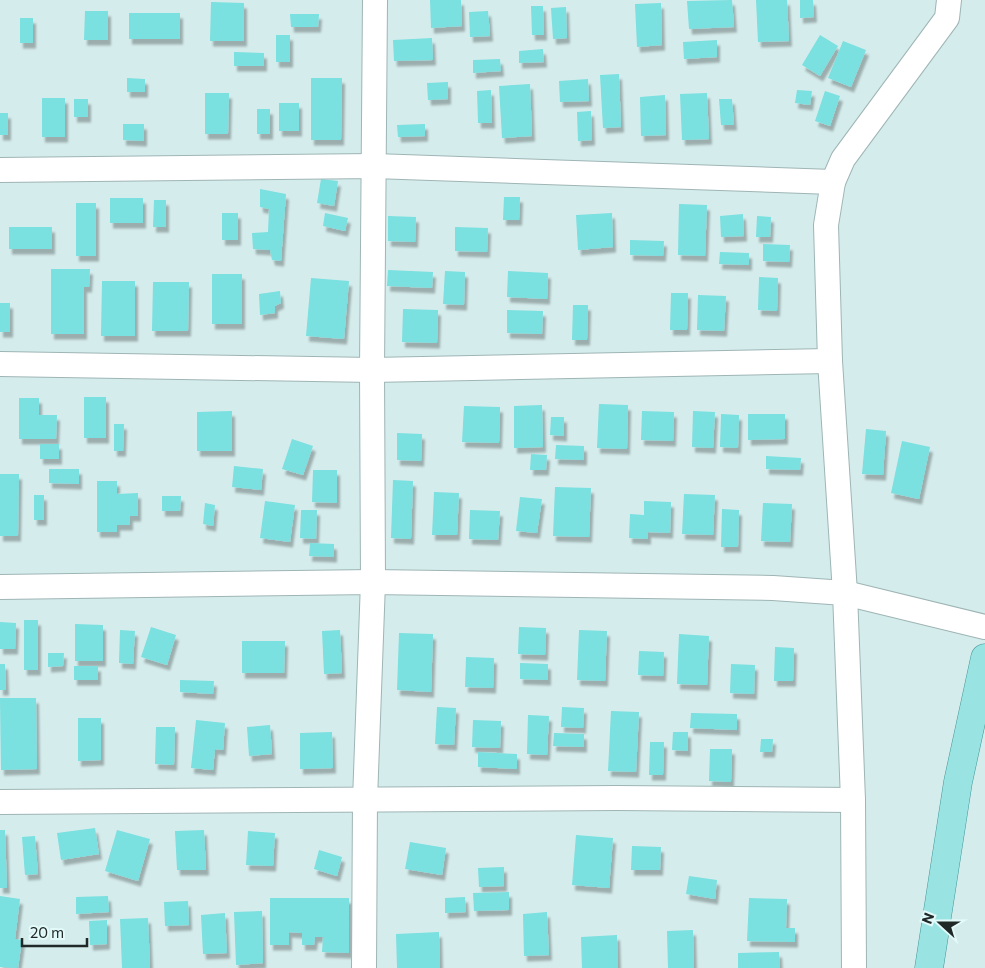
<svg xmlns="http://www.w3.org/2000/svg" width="985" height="968" font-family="Commissioner,sans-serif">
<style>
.building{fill:#7ae0e0;filter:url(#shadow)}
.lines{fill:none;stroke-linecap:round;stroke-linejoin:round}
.minor-casing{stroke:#9fb5b5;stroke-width:26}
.primary-casing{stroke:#429696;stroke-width:29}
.minor{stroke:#fff;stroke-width:24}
.primary{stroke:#99e3e3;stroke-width:28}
</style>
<defs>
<filter id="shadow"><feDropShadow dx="3" dy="5.5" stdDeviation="1" flood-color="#0004"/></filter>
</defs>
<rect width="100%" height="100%" fill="#d5ecec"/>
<g class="building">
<polygon points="430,0 461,0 462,26 431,28"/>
<polygon points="732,0 734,27 689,29 687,1"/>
<polygon points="756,0 787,0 789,41 758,42"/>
<polygon points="800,0 813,0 814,17 800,18"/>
<polygon points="211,2 244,3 244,41 210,41"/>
<polygon points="661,3 662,45 637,47 635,4"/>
<polygon points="531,6 543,6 544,35 532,35"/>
<polygon points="566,7 567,38 553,39 551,8"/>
<polygon points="85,11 108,11 108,40 84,40"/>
<polygon points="488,11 490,36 470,37 469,12"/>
<rect x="129" y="13" width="51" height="26"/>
<polygon points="290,14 319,14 318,27 291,27"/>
<rect x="20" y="18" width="13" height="25"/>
<rect x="276" y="35" width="14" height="27"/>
<polygon points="820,35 838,46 820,76 802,65"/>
<polygon points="432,38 433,60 394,61 393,40"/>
<polygon points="717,40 717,57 684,59 683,42"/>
<polygon points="843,41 866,50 851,87 828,78"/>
<polygon points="543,49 544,62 519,63 519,51"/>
<polygon points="234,52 264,53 264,66 234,66"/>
<polygon points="500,59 501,71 473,73 473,60"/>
<polygon points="619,74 621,127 603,128 600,75"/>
<polygon points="127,78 145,79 145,92 127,92"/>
<polygon points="311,78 342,78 341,140 311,140"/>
<polygon points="588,79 589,101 560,102 559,81"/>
<polygon points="448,82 448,99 428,100 427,83"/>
<polygon points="530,84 532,136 502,138 499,86"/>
<polygon points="491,90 492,123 478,123 477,91"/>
<polygon points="797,90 812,91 810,105 795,103"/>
<polygon points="825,91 840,96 830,126 815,121"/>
<polygon points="205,93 229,93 228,134 205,134"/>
<polygon points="707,93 709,139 682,140 680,94"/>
<polygon points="665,95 666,135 641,136 640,97"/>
<rect x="42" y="98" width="23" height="39"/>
<rect x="74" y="99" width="14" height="18"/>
<polygon points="719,99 732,99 734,125 721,125"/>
<rect x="279" y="103" width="20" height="28"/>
<rect x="257" y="109" width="13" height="25"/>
<polygon points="591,111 592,140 578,141 577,112"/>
<rect x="0" y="113" width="8" height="22"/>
<polygon points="123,124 144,124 144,141 123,140"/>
<polygon points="425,124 425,136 398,137 397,125"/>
<polygon points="321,179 338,181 334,206 317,203"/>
<polygon points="260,189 286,194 281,261 272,260 270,250 253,249 252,233 268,232 269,209 260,207"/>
<polygon points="504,197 520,197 519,220 503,220"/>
<rect x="110" y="198" width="33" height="25"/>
<polygon points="154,200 166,200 166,227 153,227"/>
<rect x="76" y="203" width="20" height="53"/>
<polygon points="679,204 707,205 705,256 678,255"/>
<rect x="222" y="213" width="16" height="27"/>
<polygon points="325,213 348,218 345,231 323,226"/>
<polygon points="612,213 613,247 578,250 576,215"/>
<polygon points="743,214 744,236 721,237 720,216"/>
<polygon points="388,216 416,217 415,242 388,241"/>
<polygon points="757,216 771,217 770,237 756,237"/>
<rect x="9" y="227" width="43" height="22"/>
<polygon points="455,227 488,228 487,252 455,251"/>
<polygon points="630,240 664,241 663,256 630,255"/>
<polygon points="763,244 790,245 789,262 763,261"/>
<polygon points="720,252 749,253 749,265 719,264"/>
<polygon points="51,269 90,269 89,287 84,287 84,334 51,334"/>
<polygon points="388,270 433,272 432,288 387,286"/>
<polygon points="445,271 465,272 464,305 443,304"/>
<polygon points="508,271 548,273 547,299 507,297"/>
<rect x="212" y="274" width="30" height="50"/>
<polygon points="759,277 778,278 777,311 758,310"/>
<polygon points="311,278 349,281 344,339 306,336"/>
<polygon points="102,281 135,281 135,336 101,336"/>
<polygon points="153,282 189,282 188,331 152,331"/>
<polygon points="280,291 281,303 275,306 275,313 260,315 259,294"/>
<polygon points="671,293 688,293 687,330 670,330"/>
<polygon points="698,295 726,296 724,331 697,330"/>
<rect x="0" y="303" width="10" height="29"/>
<polygon points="573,305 588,305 587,340 572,340"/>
<polygon points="403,309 438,310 437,343 402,342"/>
<polygon points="507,310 543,311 542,334 507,333"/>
<rect x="84" y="397" width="22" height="41"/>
<polygon points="19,398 39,398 39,415 57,415 56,439 19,439"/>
<polygon points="599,404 628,405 627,449 597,448"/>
<polygon points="542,405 543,447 514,448 514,406"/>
<polygon points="464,406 500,407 499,443 462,442"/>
<polygon points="232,411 232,451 197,451 197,412"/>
<polygon points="642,411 674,412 673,441 641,440"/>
<polygon points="693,411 715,412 713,448 692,447"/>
<polygon points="721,414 739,415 738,448 720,447"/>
<polygon points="748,414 785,414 785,439 748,440"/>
<polygon points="551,417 564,417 564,436 550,435"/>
<polygon points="114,424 124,424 123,451 114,451"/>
<polygon points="866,429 886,431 883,475 862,474"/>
<polygon points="397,433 422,434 421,461 397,460"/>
<polygon points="292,439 313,446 303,475 282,469"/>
<polygon points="902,441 930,447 919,499 891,493"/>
<rect x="40" y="444" width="19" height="15"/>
<polygon points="556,445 584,446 584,460 555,459"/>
<polygon points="531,454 547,455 546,470 530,470"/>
<polygon points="766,456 801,458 800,470 766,469"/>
<polygon points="234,466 263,469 261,490 232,487"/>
<polygon points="49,469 79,469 79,484 49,483"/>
<polygon points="313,470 337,470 337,503 312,502"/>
<polygon points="0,474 19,474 18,536 0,536"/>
<polygon points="393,480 413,481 411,539 391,538"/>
<polygon points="97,481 117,481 117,494 138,493 138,516 130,516 130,525 117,525 117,532 97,532"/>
<polygon points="555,487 591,488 589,537 553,536"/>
<polygon points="434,492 459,493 457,535 432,535"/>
<polygon points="684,494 715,495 713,535 682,534"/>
<rect x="34" y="495" width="10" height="25"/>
<polygon points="162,496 181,496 180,511 162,511"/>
<polygon points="520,497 542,499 537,533 516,531"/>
<polygon points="265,501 295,505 290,542 260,538"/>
<polygon points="644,501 671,502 670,533 648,532 648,539 629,538 630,514 644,515"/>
<polygon points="205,503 215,505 213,526 203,524"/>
<polygon points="763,503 792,504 790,542 761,541"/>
<polygon points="722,509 739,510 738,547 721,547"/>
<polygon points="301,510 317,510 316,539 300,538"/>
<polygon points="470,510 500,511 498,540 469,539"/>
<polygon points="310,543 334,544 334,557 309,556"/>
<rect x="24" y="620" width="14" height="50"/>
<polygon points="0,622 16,623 15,649 0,649"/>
<polygon points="75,624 103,625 103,661 75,661"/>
<polygon points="151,627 176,635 167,665 141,657"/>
<polygon points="519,627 546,628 545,655 518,654"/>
<polygon points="120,630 135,631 133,664 119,663"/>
<polygon points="340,630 342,673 324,674 322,631"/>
<polygon points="579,630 607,631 605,681 577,680"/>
<polygon points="399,633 433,634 431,692 397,690"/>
<polygon points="679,634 709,636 707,685 677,684"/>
<polygon points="242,641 285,641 284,673 242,673"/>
<polygon points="775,647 794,648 793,681 774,681"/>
<polygon points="639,651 664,652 663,676 638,675"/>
<polygon points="48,653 64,653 63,666 48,667"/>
<polygon points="466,657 494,658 493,688 465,687"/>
<polygon points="520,663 548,664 548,680 520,679"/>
<polygon points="0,664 5,664 6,690 0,690"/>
<polygon points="731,664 755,665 754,694 730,693"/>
<rect x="74" y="666" width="24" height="14"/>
<polygon points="180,680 214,681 213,694 180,692"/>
<polygon points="0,698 36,698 37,769 1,770"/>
<polygon points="437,707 456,708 454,745 435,744"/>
<polygon points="562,707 584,708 583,728 561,727"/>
<polygon points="611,711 639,712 636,772 608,771"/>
<polygon points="691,713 737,714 737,730 690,728"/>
<polygon points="528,715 549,716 547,755 527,754"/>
<polygon points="78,718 101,718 101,760 78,761"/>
<polygon points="196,720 225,723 223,750 215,749 213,770 191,768"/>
<polygon points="473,720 501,721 500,748 472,747"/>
<polygon points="270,725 272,754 249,756 247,727"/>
<polygon points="156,727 175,727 174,765 155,764"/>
<polygon points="332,732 333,768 300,769 300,733"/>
<polygon points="673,732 688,732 688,751 672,750"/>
<polygon points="554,733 584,734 584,747 553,746"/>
<polygon points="761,739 773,739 772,752 760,752"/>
<polygon points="650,742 664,742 663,775 649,775"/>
<polygon points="710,749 732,749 731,782 709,781"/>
<polygon points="478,752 517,754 517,769 478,767"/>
<polygon points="95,828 99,854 61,860 57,833"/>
<polygon points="0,830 5,830 7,888 0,888"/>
<polygon points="117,830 150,839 138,881 105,871"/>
<polygon points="204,830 206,870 177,870 175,831"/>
<polygon points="248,831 275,833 273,866 246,865"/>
<polygon points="576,835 613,838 609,888 572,885"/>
<polygon points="35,836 38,874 25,875 22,837"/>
<polygon points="410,842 446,848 442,875 405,869"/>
<polygon points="632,846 661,847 660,870 631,870"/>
<polygon points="319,850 342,857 337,876 314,869"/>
<polygon points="504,867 504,886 479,887 478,868"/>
<polygon points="689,876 717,880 715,899 686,894"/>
<polygon points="509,892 509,910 474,911 473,893"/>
<polygon points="0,896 20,899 15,939 22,940 18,968 0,967"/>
<polygon points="108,896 109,912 76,914 76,897"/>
<polygon points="465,897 466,912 445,913 445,898"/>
<polygon points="270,898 349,898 349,953 322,952 323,937 315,937 314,945 302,945 302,933 289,932 289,945 270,945"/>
<polygon points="749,898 787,899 786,928 795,928 795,942 747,941"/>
<polygon points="188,901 189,925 165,926 164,902"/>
<polygon points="262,911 263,963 236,965 234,912"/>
<polygon points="547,912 549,955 524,956 523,914"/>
<polygon points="225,913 227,953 203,954 201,915"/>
<polygon points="148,918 150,968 122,968 120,919"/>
<polygon points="107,920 107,944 90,945 89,921"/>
<polygon points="693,930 694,968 668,968 667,931"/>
<polygon points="439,932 440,968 397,968 396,934"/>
<polygon points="617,935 618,968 582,968 581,937"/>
<polygon points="779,952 780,968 738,968 738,953"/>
</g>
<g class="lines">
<g class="minor-casing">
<g id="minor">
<polyline points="0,170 374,166 833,182"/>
<polyline points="0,364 372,370 830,361"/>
<polyline points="0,587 373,582 773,588 845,593 985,627"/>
<polyline points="0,802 617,798 853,800"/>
<polyline points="364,968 365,800 373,582 372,370 375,0"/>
<polyline points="854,968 853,800 845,593 830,361 826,225 833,182 843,159 947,18 949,0"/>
</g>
</g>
<g class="primary-casing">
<polyline id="primary" points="929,968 958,782 985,658"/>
</g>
<use href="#minor" class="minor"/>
<use href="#primary" class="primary"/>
</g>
<g transform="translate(940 923) rotate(291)" stroke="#e2faf9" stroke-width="4" paint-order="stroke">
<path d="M0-4L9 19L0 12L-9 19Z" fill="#202828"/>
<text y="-8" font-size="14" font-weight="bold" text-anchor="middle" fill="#202828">N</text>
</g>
<path d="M22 938v8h65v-8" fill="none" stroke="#202828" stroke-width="2.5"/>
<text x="30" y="938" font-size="15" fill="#202828" stroke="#e2faf9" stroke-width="4" paint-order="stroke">20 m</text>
</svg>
